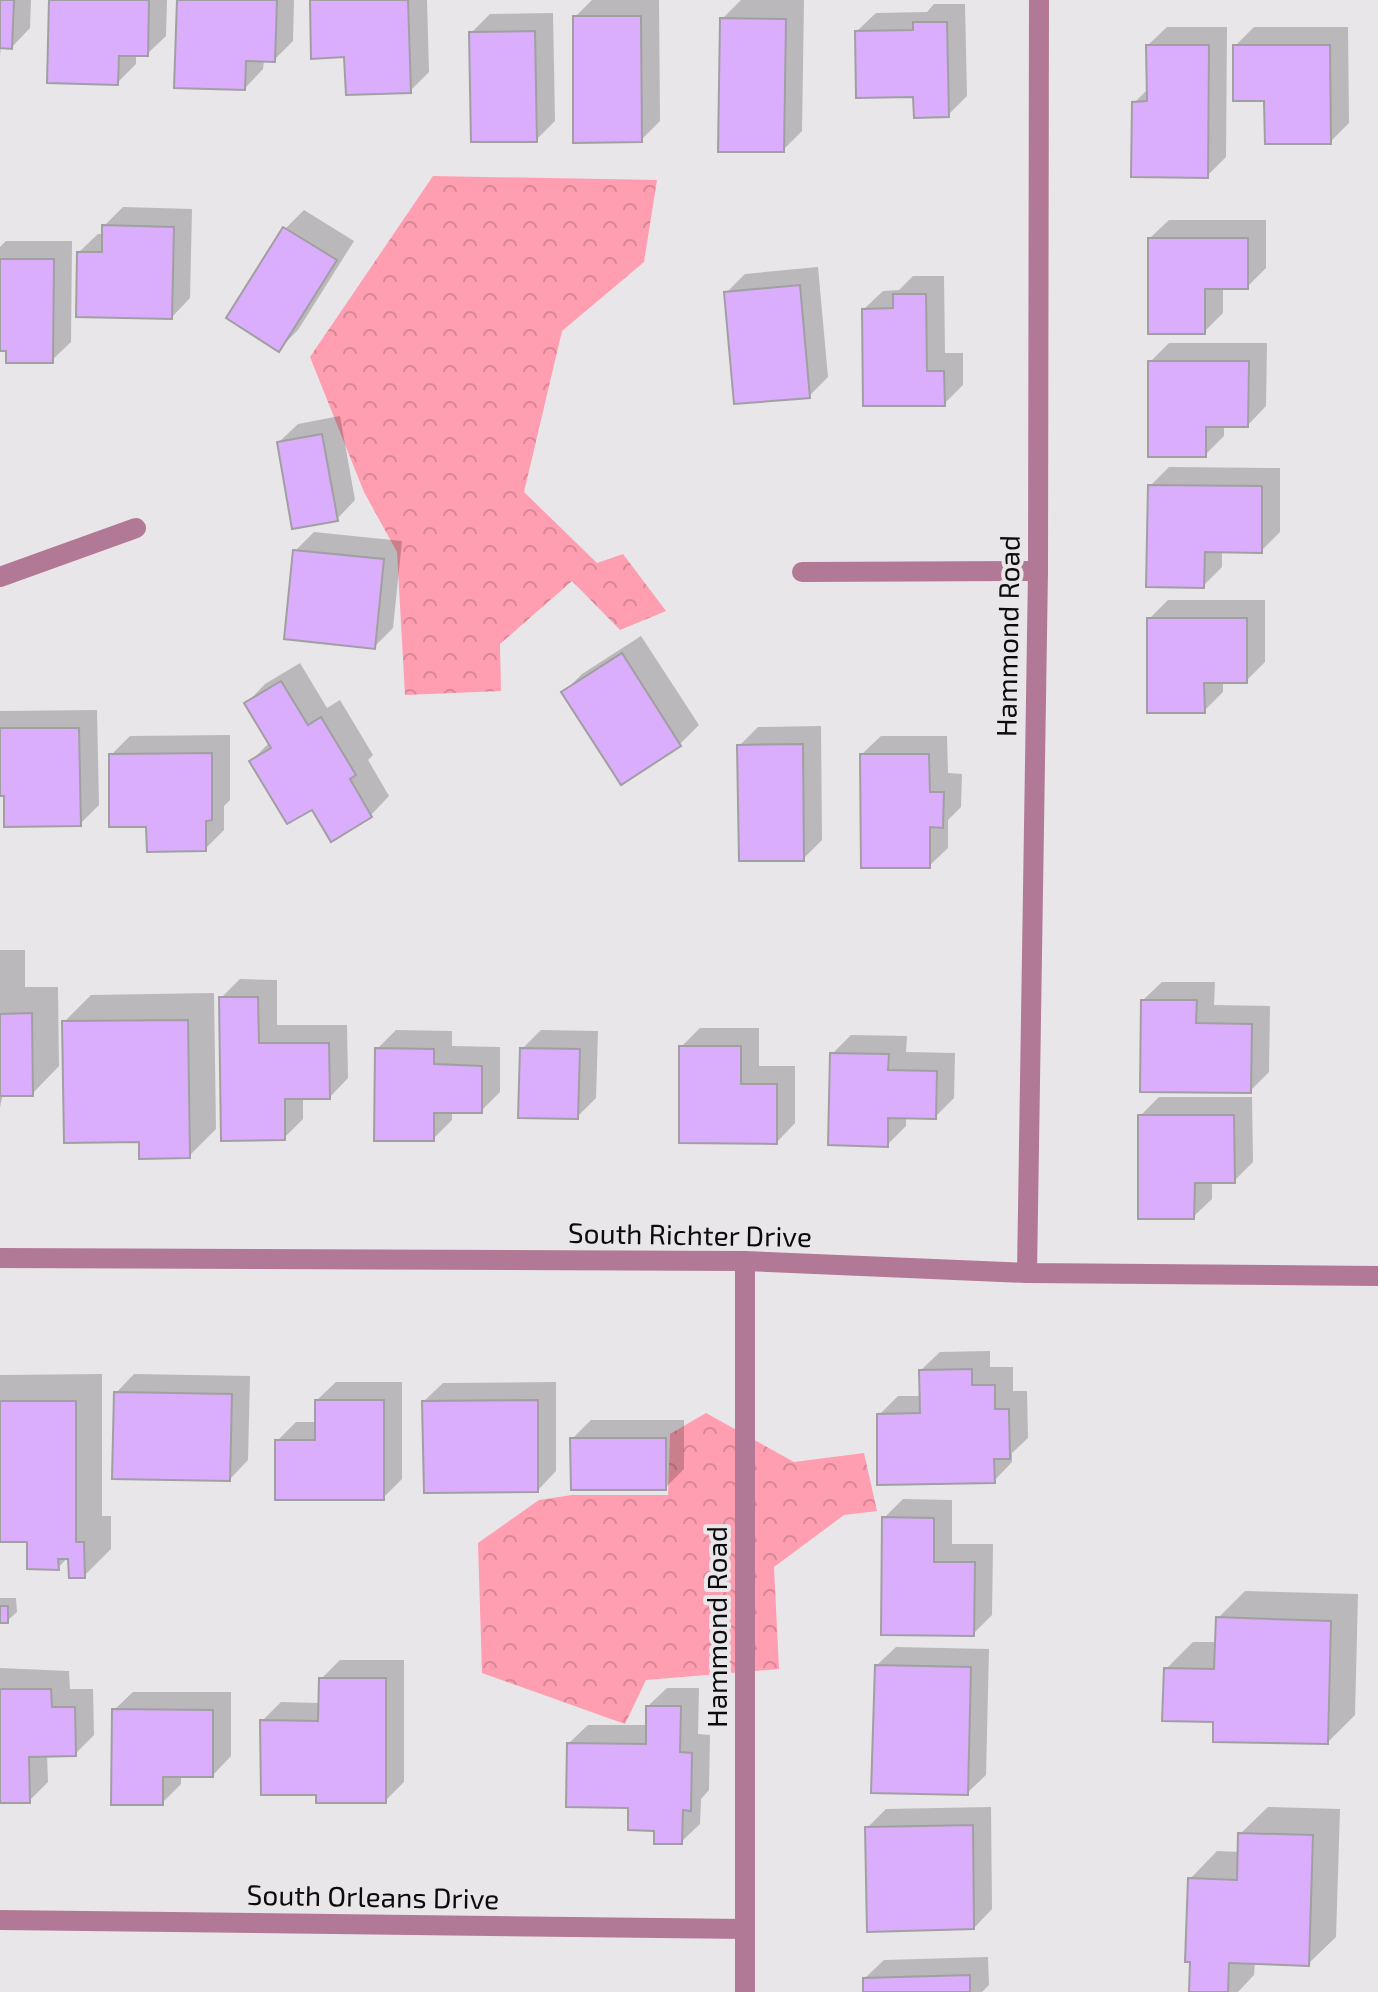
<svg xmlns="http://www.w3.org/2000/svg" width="1378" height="1992" font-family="'Exo 2',sans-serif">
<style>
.forest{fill:url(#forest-crowns)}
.shadow{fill:#0003}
.building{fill:#daaefc;stroke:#a19fa2;stroke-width:2}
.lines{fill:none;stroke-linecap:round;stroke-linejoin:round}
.minor{stroke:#b17995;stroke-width:20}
.labels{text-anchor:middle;stroke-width:8;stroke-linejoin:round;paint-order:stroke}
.street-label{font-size:28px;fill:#0c0b0c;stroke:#e9e6e9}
</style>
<defs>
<pattern id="forest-crowns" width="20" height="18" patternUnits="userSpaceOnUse" patternTransform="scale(2)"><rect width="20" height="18" fill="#fe9eb0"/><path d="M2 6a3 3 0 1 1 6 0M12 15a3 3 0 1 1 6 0" fill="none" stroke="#d88796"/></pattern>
</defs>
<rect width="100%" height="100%" fill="#e9e6e9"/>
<g class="forest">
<polygon points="433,176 657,180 644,262 562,331 524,492 597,563 623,554 666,611 620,630 572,581 500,644 501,691 405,695 397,552 364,492 310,357"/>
<polygon points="706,1413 794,1462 864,1453 877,1511 844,1515 774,1567 779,1669 646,1680 625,1724 482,1673 478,1543 539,1500 572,1495 668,1495 670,1434"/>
</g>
<g class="shadow">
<polygon points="0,0 31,0 30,28 12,47 1,46 0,56"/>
<polygon points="51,0 167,0 166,36 147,54 136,54 136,64 117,83"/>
<polygon points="179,0 294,0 293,41 274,60 264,60 263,69 245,88"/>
<polygon points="312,0 427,0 429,72 410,91 346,55"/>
<polygon points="592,0 659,0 660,121 641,140 575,17"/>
<polygon points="741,0 804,0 802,131 783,150 722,19"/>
<polygon points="934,4 965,4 967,96 948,115 915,95 857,31 876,13 927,12"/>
<polygon points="553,13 555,121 536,140 471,33 490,14"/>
<polygon points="1167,27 1227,27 1226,157 1207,176 1134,103 1149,88 1148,45"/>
<polygon points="1254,27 1348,27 1349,123 1330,142 1235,46"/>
<polygon points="123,207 192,209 190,298 172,317 79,252 98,234 104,234 104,226"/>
<polygon points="304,210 354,241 298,330 279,349 285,229"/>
<polygon points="1169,220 1266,220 1266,268 1247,287 1223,287 1223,313 1204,332 1150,238"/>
<polygon points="6,241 72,241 71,342 52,360 0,349 0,247"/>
<polygon points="818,267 828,377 809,396 726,293 745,274"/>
<polygon points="913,276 944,276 945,353 963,353 963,385 944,404 864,309 883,291 899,290"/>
<polygon points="1169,343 1267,343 1266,406 1248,425 1224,425 1224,436 1205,455 1150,362"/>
<polygon points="340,416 355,500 337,519 279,442 298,424"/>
<polygon points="1169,467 1280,468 1280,532 1261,551 1222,551 1222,567 1203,586 1150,486"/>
<polygon points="314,532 402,541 393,628 374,647 295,551"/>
<polygon points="1168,600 1265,600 1265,662 1246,681 1223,681 1223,692 1204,711 1149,619"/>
<polygon points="641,636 699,725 680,744 621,782 564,692 582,674"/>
<polygon points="300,663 327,708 340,700 373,755 368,760 389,796 371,815 251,761 270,742 247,703 265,684"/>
<polygon points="97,710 99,805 80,824 0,794 0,711"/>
<polygon points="821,726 822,840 803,859 739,746 758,727"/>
<polygon points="230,735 230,800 224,806 224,830 205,849 148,824 111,755 130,736"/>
<polygon points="881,736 947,736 948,773 962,774 961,807 948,820 948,848 929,866 862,754"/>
<polygon points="0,950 25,950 25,987 58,987 59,1066 32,1094 3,1094 0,1107"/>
<polygon points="240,979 277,980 277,1025 347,1025 348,1078 330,1097 303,1097 303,1119 284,1138 221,998"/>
<polygon points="1162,982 1215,982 1214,1005 1270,1006 1269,1072 1250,1091 1143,1000"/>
<polygon points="214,993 216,1129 189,1156 141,1140 64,1022 91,995"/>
<polygon points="700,1028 759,1028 759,1066 795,1066 795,1123 777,1142 681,1047"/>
<polygon points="396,1030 452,1031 452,1046 500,1047 500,1092 481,1111 452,1111 452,1120 433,1139 377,1049"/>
<polygon points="541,1030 598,1031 596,1098 577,1117 522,1049"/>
<polygon points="851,1035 907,1036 906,1052 955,1053 954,1098 935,1117 906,1117 906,1126 887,1145 832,1054"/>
<polygon points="1159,1097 1252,1097 1253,1162 1234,1181 1212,1181 1212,1199 1193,1217 1140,1116"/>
<polygon points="990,1351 990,1367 1013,1367 1013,1391 1027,1391 1028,1438 1012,1453 1012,1462 994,1481 879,1415 898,1396 921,1396 921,1370 940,1352"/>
<polygon points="102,1374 102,1516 111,1516 111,1549 84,1576 70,1555 58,1568 29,1540 0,1540 0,1375"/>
<polygon points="134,1374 250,1376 248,1460 230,1479 116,1393"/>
<polygon points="336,1382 402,1382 402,1479 383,1498 277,1441 296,1422 317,1422 317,1400"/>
<polygon points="556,1382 556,1471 538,1490 424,1401 443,1383"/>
<polygon points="591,1420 684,1420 684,1469 665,1488 572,1439"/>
<polygon points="903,1499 952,1500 952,1544 993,1544 992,1615 973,1634 884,1518"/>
<polygon points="1245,1591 1358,1594 1355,1715 1328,1742 1216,1720 1166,1669 1193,1642 1217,1642 1218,1618"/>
<polygon points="0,1598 16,1598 17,1612 7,1621 0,1621"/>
<polygon points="896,1647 989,1649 986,1775 967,1793 877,1665"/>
<polygon points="340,1660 404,1660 404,1782 385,1801 318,1793 262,1721 281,1702 320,1703 321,1679"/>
<polygon points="0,1668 69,1671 70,1689 93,1689 94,1735 75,1754 47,1754 48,1782 29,1801 0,1801"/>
<polygon points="667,1688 699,1688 698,1734 710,1735 709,1790 701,1799 700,1824 681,1842 656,1829 629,1806 569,1743 588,1725 648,1725 648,1706"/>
<polygon points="133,1692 231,1692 231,1756 213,1775 181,1775 181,1784 162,1803 114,1710"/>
<polygon points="991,1807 992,1909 974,1928 867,1828 886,1809"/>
<polygon points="1268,1807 1340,1809 1336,1937 1308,1964 1255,1962 1254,1975 1238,1992 1191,1992 1190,1879 1217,1851 1240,1852 1240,1834"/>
<polygon points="988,1957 989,1985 982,1992 865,1992 865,1978 884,1960"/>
</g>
<g class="building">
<polygon points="0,0 14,0 12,49 0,48"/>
<polygon points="49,0 149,0 148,56 119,56 118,85 47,83"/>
<polygon points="177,0 277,0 275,62 246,61 245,90 174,88"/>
<polygon points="310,0 408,0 411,93 346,95 344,57 311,59"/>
<polygon points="573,16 641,16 642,142 573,143"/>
<polygon points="720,18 786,19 784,152 718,152"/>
<polygon points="913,22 947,22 949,117 914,118 913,97 856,98 855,31 913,30"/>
<polygon points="535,31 537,142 471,142 469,32"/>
<polygon points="1146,45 1209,45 1208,178 1131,177 1132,102 1147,101"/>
<polygon points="1233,45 1330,45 1331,144 1265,144 1264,101 1233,101"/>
<polygon points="102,225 174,227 172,319 76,317 77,252 102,252"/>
<polygon points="283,227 337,260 279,352 226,318"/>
<polygon points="1148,238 1248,238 1248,289 1205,289 1205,334 1148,334"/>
<polygon points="0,259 54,259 53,363 6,363 6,351 0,351"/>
<polygon points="800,285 810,398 734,404 724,292"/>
<polygon points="893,294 926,294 927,371 944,371 945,406 863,406 862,309 893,308"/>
<polygon points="1148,361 1249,361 1248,427 1206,427 1206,457 1148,457"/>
<polygon points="322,434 338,521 292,529 277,442"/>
<polygon points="1148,485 1262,486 1262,553 1205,552 1204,588 1146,587"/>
<polygon points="293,550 384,559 375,649 284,639"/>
<polygon points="1147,618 1247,618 1247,683 1204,683 1205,713 1147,713"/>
<polygon points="622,653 681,746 621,785 561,692"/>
<polygon points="281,681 308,725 321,717 356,775 350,779 372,817 331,842 312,810 287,824 249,761 271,748 244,703"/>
<polygon points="0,728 79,728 81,826 4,827 4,796 0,796"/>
<polygon points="803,744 804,861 739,861 737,745"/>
<polygon points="212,753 212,820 206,821 206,851 147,852 146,827 109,827 109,754"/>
<polygon points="860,754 929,754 930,792 944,792 943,828 930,827 930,868 861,868"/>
<polygon points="219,997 258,997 259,1043 329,1043 330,1099 285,1099 285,1140 221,1141"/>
<polygon points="1141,1000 1197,1000 1196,1023 1252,1024 1251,1093 1140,1092"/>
<polygon points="32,1013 33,1096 0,1096 0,1014"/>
<polygon points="188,1020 190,1158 139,1159 139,1142 64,1143 62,1021"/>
<polygon points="679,1046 741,1046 741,1084 777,1084 777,1144 679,1143"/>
<polygon points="375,1048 434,1049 434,1064 482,1066 482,1113 434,1113 434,1141 374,1141"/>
<polygon points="520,1048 580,1049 578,1119 518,1118"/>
<polygon points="830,1053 889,1054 888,1070 937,1071 936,1119 888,1118 888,1147 828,1145"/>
<polygon points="1138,1115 1234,1115 1235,1183 1195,1183 1194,1219 1138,1219"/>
<polygon points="972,1369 972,1385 995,1385 995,1409 1009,1409 1010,1459 994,1459 995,1483 877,1485 877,1414 920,1413 919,1370"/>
<polygon points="114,1392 232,1394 230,1481 112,1479"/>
<polygon points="315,1400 384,1400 384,1500 275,1500 275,1440 315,1440"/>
<polygon points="538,1400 538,1492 424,1493 422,1401"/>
<polygon points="0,1401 76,1401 76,1542 84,1542 85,1578 69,1578 68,1559 58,1559 59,1570 27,1569 27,1542 0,1542"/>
<polygon points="570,1438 666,1438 666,1490 571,1490"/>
<polygon points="882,1517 934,1518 934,1562 975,1562 974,1636 881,1635"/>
<rect x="0" y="1606" width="8" height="17"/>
<polygon points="1216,1617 1331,1621 1328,1744 1213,1742 1213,1722 1162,1721 1164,1668 1214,1669"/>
<polygon points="875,1665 971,1667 968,1795 871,1793"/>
<polygon points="319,1678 386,1678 386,1803 316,1803 316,1795 261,1795 260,1720 318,1721"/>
<polygon points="0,1689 51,1689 52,1707 75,1707 76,1756 29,1757 30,1803 0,1803"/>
<polygon points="646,1706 681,1706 680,1752 692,1753 691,1811 683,1810 682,1844 654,1844 654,1831 628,1830 628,1808 566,1807 567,1743 646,1744"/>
<polygon points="112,1709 213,1710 213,1777 163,1777 163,1805 111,1805"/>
<polygon points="973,1825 974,1929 867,1932 865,1827"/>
<polygon points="1238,1833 1313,1835 1309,1966 1229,1963 1228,1992 1189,1992 1190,1962 1185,1962 1188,1878 1237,1880"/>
<polygon points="970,1975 970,1992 863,1992 863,1978"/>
</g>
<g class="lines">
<g class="minor">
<polyline points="802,572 1038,571"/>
<polyline points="0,577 136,528"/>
<polyline points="0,1258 745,1261 1027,1273 1378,1276"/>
<polyline points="1027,1273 1038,571 1039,0"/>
<polyline points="0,1920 745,1929"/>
<polyline points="745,1992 745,1261"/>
</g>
</g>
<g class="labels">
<g class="street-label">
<text transform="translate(1008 636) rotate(-89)" y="10">Hammond Road</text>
<text transform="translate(690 1235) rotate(1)" y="10">South Richter Drive</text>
<text transform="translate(717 1627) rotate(-90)" y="10">Hammond Road</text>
<text transform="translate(373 1897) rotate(1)" y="10">South Orleans Drive</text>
</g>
</g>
</svg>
